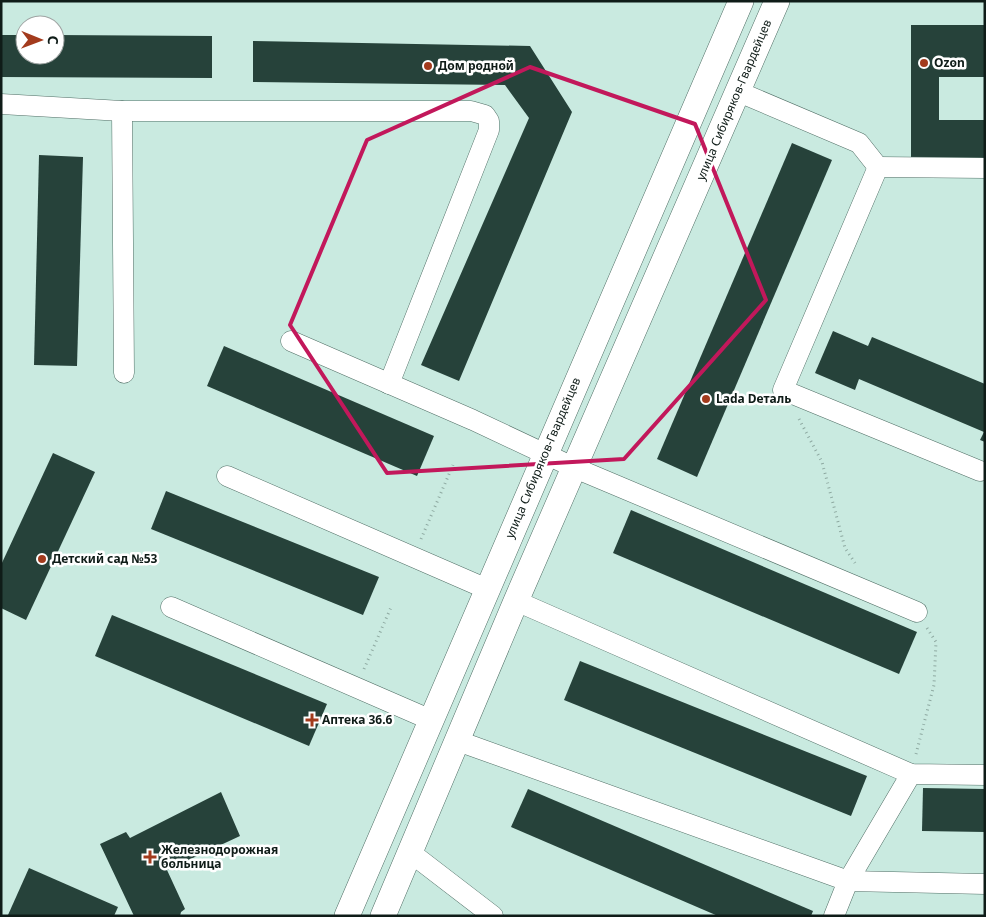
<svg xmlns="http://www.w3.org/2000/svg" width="986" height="917" font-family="'Noto Sans',sans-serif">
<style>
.building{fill:#26423a}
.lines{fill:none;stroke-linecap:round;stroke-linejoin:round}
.minor-casing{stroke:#516f66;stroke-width:21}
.major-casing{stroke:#516f66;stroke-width:26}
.path{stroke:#8ea9a1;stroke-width:3;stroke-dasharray:1 4;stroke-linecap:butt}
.minor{stroke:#fff;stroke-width:20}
.major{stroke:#fff;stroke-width:25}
.marked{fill:none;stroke:#c2185b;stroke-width:4;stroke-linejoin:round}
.poi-dot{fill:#a33b1d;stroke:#fff;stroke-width:2}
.labels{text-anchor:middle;stroke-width:5;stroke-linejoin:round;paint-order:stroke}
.poi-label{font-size:12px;font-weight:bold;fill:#0f1c18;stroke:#fff;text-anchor:start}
.street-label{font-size:12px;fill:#0f1c18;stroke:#fff}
</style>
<rect width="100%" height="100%" fill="#c9eae0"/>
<g class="building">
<polygon points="911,25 985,25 985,77 939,77 939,120 985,120 985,159 911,158"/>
<polygon points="1,35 25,35 25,55 55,55 55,35 212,36 212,78 1,77"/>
<polygon points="253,41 530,46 572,112 459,381 421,365 529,118 505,85 253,82"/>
<polygon points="792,143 832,160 697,477 657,459"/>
<polygon points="39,155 83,157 77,366 34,365"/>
<polygon points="833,331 868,346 872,337 985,384 985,442 980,440 984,432 859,379 855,390 815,373"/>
<polygon points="224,346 434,436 417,476 207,386"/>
<polygon points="53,453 95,472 26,620 1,608 1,565"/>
<polygon points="166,491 379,577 363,615 151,529"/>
<polygon points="631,510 917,632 899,674 613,553"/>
<polygon points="112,615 327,704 309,746 95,656"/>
<polygon points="580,661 867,776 851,816 564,700"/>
<polygon points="923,788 985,789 985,832 922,831"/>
<polygon points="528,789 813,911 811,916 718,916 511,827"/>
<polygon points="221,792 240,836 167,870 185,909 181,912 180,916 134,916 100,844 126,832 130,838"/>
<polygon points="29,868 118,907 114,916 8,915"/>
</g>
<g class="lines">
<g class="minor-casing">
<g id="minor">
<polyline points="739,92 859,143 878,167"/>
<polyline points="1,104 122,111 471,111 485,115 489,121 489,130 389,384"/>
<polyline points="122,111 124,373"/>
<polyline points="878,167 783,390 980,471"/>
<polyline points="878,167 985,168"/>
<polyline points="291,341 473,420 575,468 917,612"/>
<polyline points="227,476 487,589"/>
<polyline points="516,601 911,774 985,775"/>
<polyline points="171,607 431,720"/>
<polyline points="458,741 848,881 985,884"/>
<polyline points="411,853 493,916"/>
<polyline points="834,916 848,881 911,774"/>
</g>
</g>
<g class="major-casing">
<g id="major">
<polyline points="347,916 741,1"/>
<polyline points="383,916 516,601 777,1"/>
</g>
</g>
<g class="path">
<polyline points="799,419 822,462 845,548 855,563"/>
<polyline points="421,539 453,465"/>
<polyline points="364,669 392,605"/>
<polyline points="916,754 934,685 936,642 927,628"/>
</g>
<use href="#minor" class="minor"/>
<use href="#major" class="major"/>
</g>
<path class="marked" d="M530,67L695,124L766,300L624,459L387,473L290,325L367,140Z"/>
<g class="poi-dot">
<circle cx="924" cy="63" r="5"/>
<circle cx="428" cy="66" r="5"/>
<circle cx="706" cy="399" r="5"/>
<circle cx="42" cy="559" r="5"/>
<path d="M309.5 712.5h5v5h5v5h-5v5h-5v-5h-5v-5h5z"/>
<path d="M147.5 849.5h5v5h5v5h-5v5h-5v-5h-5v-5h5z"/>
</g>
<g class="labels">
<g class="poi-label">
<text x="934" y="67">Ozon</text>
<text x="438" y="70">Дом родной</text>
<text x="716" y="403">Lada Dеталь</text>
<text x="52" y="563">Детский сад №53</text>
<text x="322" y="724">Аптека 36.6</text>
<text x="161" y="854">Железнодорожная<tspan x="161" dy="14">больница</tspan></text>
</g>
<g class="street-label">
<text transform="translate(734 100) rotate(-67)" y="4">улица Сибиряков-Гвардейцев</text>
<text transform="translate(543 458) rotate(-67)" y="4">улица Сибиряков-Гвардейцев</text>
</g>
</g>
<rect width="986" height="917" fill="none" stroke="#0f1c18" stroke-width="5"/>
<g transform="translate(40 40) rotate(91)"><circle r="24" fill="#ffffff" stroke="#9fa4a3"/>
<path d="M0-4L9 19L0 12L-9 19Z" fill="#a33b1d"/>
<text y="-8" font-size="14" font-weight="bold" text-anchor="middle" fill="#0f1c18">С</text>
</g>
</svg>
